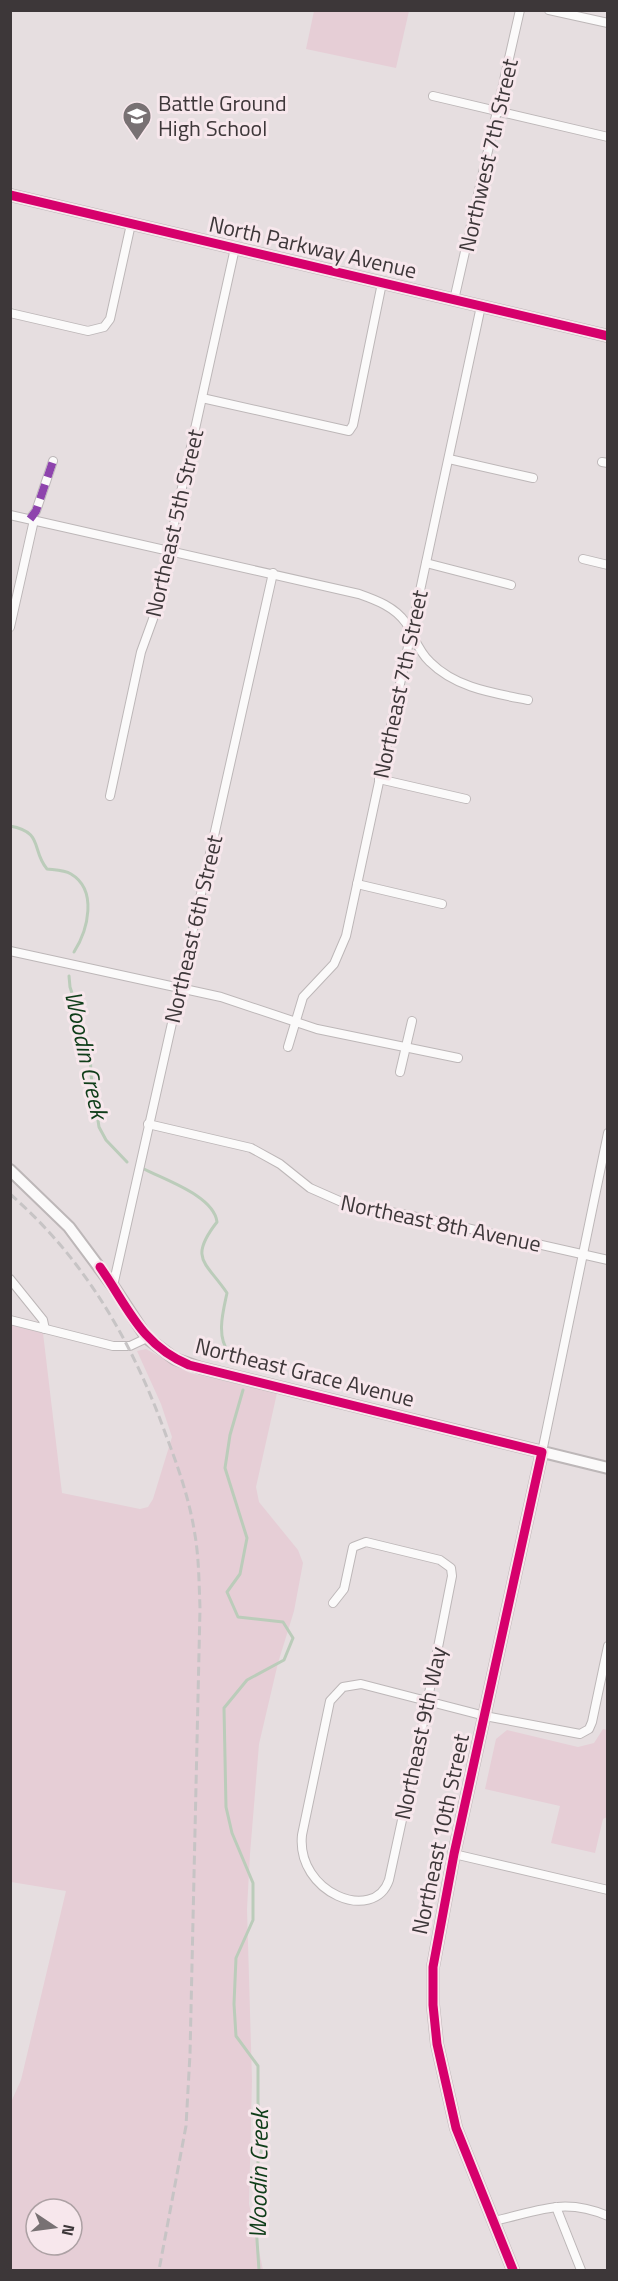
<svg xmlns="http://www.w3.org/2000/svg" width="618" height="2281" font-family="'Titillium Web',sans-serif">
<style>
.green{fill:#e6ced6;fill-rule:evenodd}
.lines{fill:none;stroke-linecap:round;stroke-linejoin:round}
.stream{stroke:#bbccba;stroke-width:3}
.street-casing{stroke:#bdb7b8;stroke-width:10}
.secondary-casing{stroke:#bdb7b8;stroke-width:14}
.street{stroke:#fbfafa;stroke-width:8}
.secondary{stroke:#fbfafa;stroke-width:10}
.rail{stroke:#c7c4c5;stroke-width:3;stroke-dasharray:9 4.5;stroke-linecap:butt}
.quiet{stroke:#8e44ad;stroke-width:8;stroke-dasharray:15 8;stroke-linecap:butt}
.cycleway-casing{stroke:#f7e7ec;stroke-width:13}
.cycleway{stroke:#d6006c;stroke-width:9}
.labels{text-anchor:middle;stroke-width:6;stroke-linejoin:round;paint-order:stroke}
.poi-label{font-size:22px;fill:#3d3739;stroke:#f7e7ec;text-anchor:start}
.street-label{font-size:22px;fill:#3d3739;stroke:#f7e7ec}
.water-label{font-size:24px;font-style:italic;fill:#0f3d19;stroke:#f7e7ec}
</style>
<rect width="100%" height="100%" fill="#e6dee0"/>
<g class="green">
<polygon points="314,11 409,11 396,68 306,49"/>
<path d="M11,1325L43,1333L62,1493L140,1509L148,1507L153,1499L172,1437L161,1404L137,1351L146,1349L190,1373L277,1393L256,1487L259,1502L298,1550L303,1563L294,1611L278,1663L259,1744L250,1854L247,1909L252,2080L249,2204L263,2270H11V2102L21,2080L66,1891L11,1882ZM36,2209H72V2245H36Z"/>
<polygon points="603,1729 608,1730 607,1817 603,1819 595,1853 551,1843 560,1806 485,1789 496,1739 507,1730 578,1747 594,1743"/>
</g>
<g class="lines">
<g class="stream">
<path d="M10,826C44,832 31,850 47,869C54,870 64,870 71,874C98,890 88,930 74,952"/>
<polyline points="69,976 70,987 90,1049 91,1075 99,1127 106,1140 127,1162"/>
<path d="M144,1169C165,1180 214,1196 217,1222C188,1259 206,1262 227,1293C223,1312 216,1336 229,1353"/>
<polyline points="243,1390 230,1435 225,1468 247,1538 240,1574 227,1592 238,1617 283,1622 293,1638 284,1660 247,1680 224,1708 226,1807 232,1833 253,1883 253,1920 236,1958 234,2004 236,2036 258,2066 258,2103 263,2146 258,2162 255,2210 259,2270"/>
</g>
<g class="street-casing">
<g id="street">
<polyline points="549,10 608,23"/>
<polyline points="433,96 608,137"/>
<polyline points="454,300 520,10"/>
<polyline points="10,313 88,331 104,327 110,319 131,224"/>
<polyline points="202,398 349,431 353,425 382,283"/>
<polyline points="449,459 533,478"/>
<polyline points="602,462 608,463"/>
<path d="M10,515L359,594C376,600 395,607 406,623C414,636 418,651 430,662C456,688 493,693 528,700"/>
<polyline points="30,519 36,511 53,461"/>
<polyline points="583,559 608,565"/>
<polyline points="426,563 511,585"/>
<polyline points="10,627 34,520"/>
<polyline points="379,779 466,799"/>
<polyline points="110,796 141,652 153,619 235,248"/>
<polyline points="357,884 442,904"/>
<polyline points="10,951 221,997 317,1029 458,1058"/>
<polyline points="288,1047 303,997 334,964 346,936 481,306"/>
<polyline points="400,1072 412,1021"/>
<polyline points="148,1124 251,1148 280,1164 310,1188 344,1203 427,1219 608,1260"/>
<polyline points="10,1279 43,1320 45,1329"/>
<polyline points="113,1286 273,573"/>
<polyline points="10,1320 113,1346 130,1346 147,1338"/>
<polyline points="542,1452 608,1133"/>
<path d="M333,1603L344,1589L353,1547L366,1542L440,1560L451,1568L452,1576L430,1688L428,1700L389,1880C374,1924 296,1893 302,1835L330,1701L343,1687L361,1684L485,1716L580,1734L589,1729L592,1722L608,1646"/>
<polyline points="454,1854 608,1890"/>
<polyline points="556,2207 581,2270"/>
<path d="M494,2221C539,2211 563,2197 608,2216"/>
</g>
</g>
<g class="secondary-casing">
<g id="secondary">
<polyline points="10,195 608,336"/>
<polyline points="10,1170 69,1227 113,1286 147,1338 175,1359 201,1368 608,1468"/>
<polyline points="513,2270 456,2128 437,2044 433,2005 433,1967 454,1854 542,1452"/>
</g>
</g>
<use href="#street" class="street"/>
<use href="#secondary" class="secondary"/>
<path class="rail" d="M10,1194C86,1260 134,1345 167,1438C179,1469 190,1502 195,1535C199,1559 199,1584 200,1608L190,2054L186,2126L159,2270"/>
<polyline class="quiet" points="30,519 36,511 53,461"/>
<g class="cycleway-casing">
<g id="cycleway">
<polyline points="10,195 608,336"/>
<path d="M100,1267C128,1307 141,1345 189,1365L542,1452L454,1854L433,1967V2005L437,2044L456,2128L513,2270"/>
</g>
</g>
<use href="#cycleway" class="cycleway"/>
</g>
<defs>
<g id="school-pin" transform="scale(1.5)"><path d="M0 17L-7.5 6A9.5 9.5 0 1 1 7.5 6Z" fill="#787173" stroke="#f7e7ec"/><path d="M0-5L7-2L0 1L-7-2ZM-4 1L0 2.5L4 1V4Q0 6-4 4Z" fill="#fff"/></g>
</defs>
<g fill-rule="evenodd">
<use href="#school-pin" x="137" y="116"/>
</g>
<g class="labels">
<g class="poi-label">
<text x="158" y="111">Battle Ground<tspan x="158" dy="25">High School</tspan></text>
</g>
<g class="street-label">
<text transform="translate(488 155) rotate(-77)" y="8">Northwest 7th Street</text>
<text transform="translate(313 247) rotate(13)" y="8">North Parkway Avenue</text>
<text transform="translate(174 523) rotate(-77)" y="8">Northeast 5th Street</text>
<text transform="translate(400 684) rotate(-78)" y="8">Northeast 7th Street</text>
<text transform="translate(193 929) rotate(-77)" y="8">Northeast 6th Street</text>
<text transform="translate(441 1223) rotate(12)" y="8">Northeast 8th Avenue</text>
<text transform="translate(305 1372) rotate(14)" y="8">Northeast Grace Avenue</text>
<text transform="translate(420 1733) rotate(-78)" y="8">Northeast 9th Way</text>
<text transform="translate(440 1834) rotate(-78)" y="8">Northeast 10th Street</text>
</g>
<g class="water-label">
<text transform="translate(86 1055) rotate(78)" y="8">Woodin Creek</text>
<text transform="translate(259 2174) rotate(-89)" y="8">Woodin Creek</text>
</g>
</g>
<rect width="618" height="2281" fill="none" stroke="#3d3739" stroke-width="24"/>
<g transform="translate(54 2227) rotate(103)"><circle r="28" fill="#f7e7ec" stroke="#ada1a4" stroke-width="1.5"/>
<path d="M0-4.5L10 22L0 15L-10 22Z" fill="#787173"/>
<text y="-9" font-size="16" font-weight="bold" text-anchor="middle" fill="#3d3739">N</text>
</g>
</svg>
